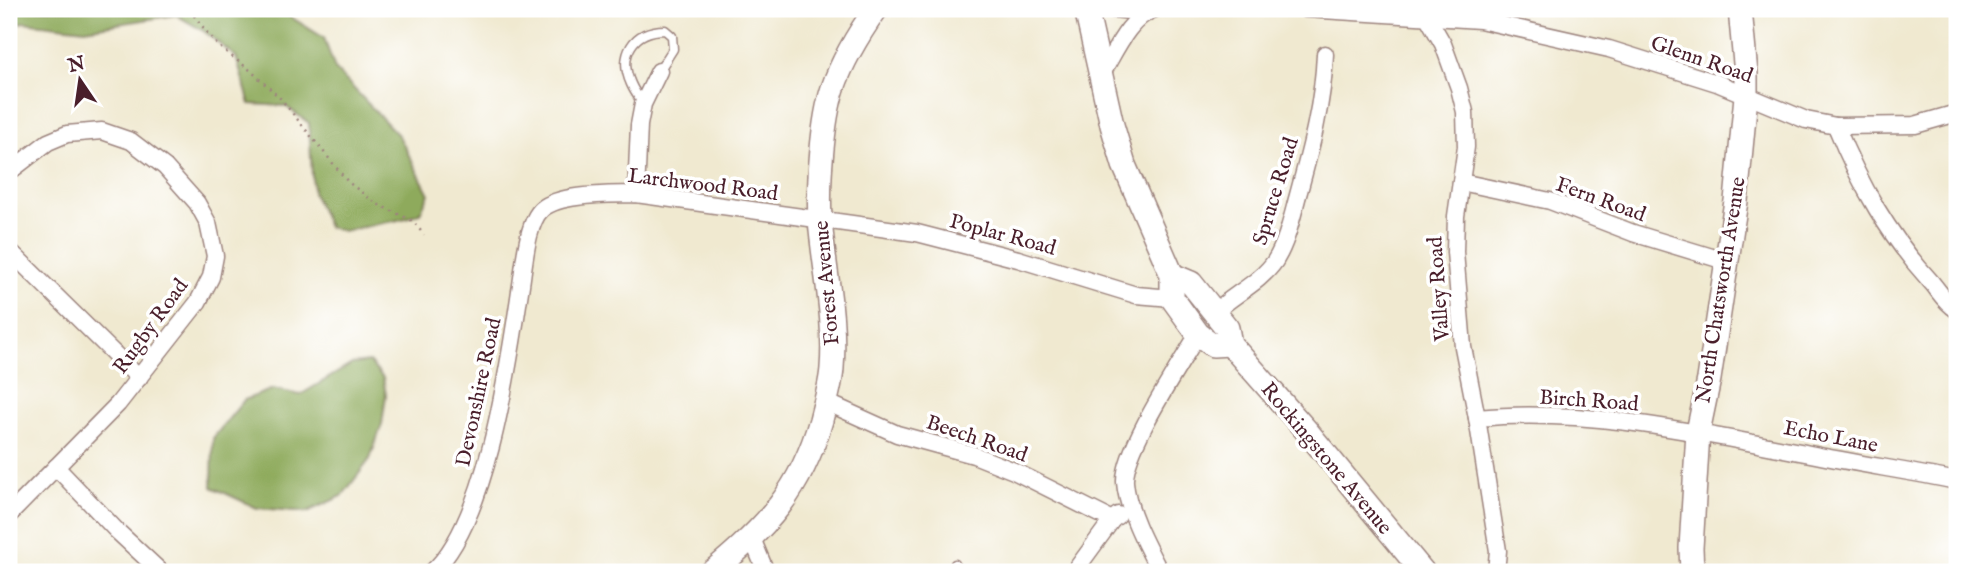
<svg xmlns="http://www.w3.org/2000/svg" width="1966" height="581" font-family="'IM FELL English',serif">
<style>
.forest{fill:#8eaa5c;stroke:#6c6444;stroke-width:2}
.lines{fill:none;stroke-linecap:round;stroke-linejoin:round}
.lane-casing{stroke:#9d847e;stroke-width:11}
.street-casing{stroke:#9d847e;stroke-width:19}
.secondary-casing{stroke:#9d847e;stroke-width:26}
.path{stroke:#9d847e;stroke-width:2.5;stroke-dasharray:2 5;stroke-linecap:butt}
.lane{stroke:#fff;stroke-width:8}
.street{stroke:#fff;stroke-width:16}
.secondary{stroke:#fff;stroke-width:23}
.labels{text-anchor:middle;stroke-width:7;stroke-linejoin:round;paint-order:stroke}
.street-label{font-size:21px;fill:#4a1f2b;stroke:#fff}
</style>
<rect width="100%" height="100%" fill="#fff"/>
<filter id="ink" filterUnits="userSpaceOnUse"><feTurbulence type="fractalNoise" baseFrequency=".0143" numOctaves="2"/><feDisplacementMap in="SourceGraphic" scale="14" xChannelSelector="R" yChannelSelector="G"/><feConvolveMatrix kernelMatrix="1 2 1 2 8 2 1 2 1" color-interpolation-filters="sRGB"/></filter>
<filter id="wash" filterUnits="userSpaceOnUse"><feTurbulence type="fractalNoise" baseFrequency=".00686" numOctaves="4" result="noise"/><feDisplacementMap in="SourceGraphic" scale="28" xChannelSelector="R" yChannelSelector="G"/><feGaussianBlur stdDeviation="1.57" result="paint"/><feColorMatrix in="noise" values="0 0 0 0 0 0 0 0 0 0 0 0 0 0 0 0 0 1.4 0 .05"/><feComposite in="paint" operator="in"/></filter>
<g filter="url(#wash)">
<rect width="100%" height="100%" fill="#f0e9d0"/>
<g class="forest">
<polygon points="9,9 278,9 324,38 335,69 399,136 429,194 420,213 403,219 344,231 328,227 313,193 309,123 285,106 250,104 236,57 205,32 176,15 85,29 23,22 9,29"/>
<polygon points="369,362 383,378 386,395 382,424 370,459 342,496 307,512 257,508 212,487 213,438 244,400 273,389 300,395 352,364"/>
</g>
</g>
<g filter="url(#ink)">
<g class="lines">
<g class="lane-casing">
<g id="lane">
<path d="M643,104C639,98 634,91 631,84C618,55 633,30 665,30L672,36L673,49L659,71"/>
<polyline points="955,564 959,572"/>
</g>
</g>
<g class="street-casing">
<g id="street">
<polyline points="1113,9 1143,12"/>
<polyline points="1306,9 1480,20 1609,49 1717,83 1806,120 1836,126 1915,125 1957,113"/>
<polyline points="1428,9 1427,16 1443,44 1459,88 1465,112 1466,147 1456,216 1455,252 1463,347 1477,418 1498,551 1496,572"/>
<path d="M1101,75C1115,52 1129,17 1155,9"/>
<path d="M1836,126C1860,185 1889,236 1932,283C1942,295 1943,300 1957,310"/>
<polyline points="9,172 48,142 67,134 102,131 131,141 165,167 197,203 208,223 215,256 211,277 198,302 118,404 9,515"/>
<polyline points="1461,182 1550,201 1633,233 1725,261"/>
<polyline points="636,194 639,125 643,104 659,71"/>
<polyline points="9,250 139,378"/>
<path d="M1214,313C1232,295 1260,283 1275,261C1287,242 1292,217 1298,195C1311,148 1323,103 1325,54"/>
<polyline points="826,402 897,434 974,455 1014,471 1112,520"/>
<path d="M1477,418C1585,407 1704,434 1810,454C1859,464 1908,471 1957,481"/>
<polyline points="56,467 117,531 161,572"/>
<polyline points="751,536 766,572"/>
<path d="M432,572C487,523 509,364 520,291C524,270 526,223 542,209C561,193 611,195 636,194L917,233L1018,259L1136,295L1172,298"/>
<polyline points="1074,572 1112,520 1118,515"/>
<path d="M1160,572C1147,547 1127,510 1125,482C1123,450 1180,365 1198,334"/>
</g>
</g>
<g class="secondary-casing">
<g id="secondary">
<polyline points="1086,9 1112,125 1124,165 1172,275 1172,298 1198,334 1213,345 1230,344"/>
<polyline points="1172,275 1191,283 1227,328 1230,344 1305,429 1423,572"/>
<path d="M712,572C767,527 801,490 821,420C825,403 831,385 832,368C836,318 824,269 820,220C818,184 822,121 833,88C843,59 859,33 876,9"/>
<polyline points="1692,572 1691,548 1698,432 1709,379 1736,201 1746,96 1746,74 1740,9"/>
</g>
</g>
<g class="path">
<polyline points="192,9 192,13 218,46 250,70 281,99 348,182 377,204 413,221 424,235"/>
<polyline points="9,14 15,9"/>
</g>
<use href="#lane" class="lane"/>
<use href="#street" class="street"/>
<use href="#secondary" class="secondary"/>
</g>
</g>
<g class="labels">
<g class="street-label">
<text transform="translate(1702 59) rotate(19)" y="7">Glenn Road</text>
<text transform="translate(703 184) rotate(7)" y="7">Larchwood Road</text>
<text transform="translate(1275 191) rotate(-73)" y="7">Spruce Road</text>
<text transform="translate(1601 199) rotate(20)" y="7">Fern Road</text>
<text transform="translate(1003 234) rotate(15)" y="7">Poplar Road</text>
<text transform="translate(826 283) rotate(-95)" y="7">Forest Avenue</text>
<text transform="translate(1438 289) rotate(-94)" y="7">Valley Road</text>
<text transform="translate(1720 290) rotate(-81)" y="7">North Chatsworth Avenue</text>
<text transform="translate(150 326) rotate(-54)" y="7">Rugby Road</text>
<text transform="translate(478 392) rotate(-78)" y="7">Devonshire Road</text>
<text transform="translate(1589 400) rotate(4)" y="7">Birch Road</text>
<text transform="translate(1831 436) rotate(11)" y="7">Echo Lane</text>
<text transform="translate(977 438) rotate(19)" y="7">Beech Road</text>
<text transform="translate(1327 458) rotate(50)" y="7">Rockingstone Avenue</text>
</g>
</g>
<rect width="1966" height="581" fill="none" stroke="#fff" stroke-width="35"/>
<g transform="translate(80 80) rotate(347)" stroke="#ffffff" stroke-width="5" paint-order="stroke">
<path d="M0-5L12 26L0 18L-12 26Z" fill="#4a1f2b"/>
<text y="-10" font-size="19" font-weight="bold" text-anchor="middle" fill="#4a1f2b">N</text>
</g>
</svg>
